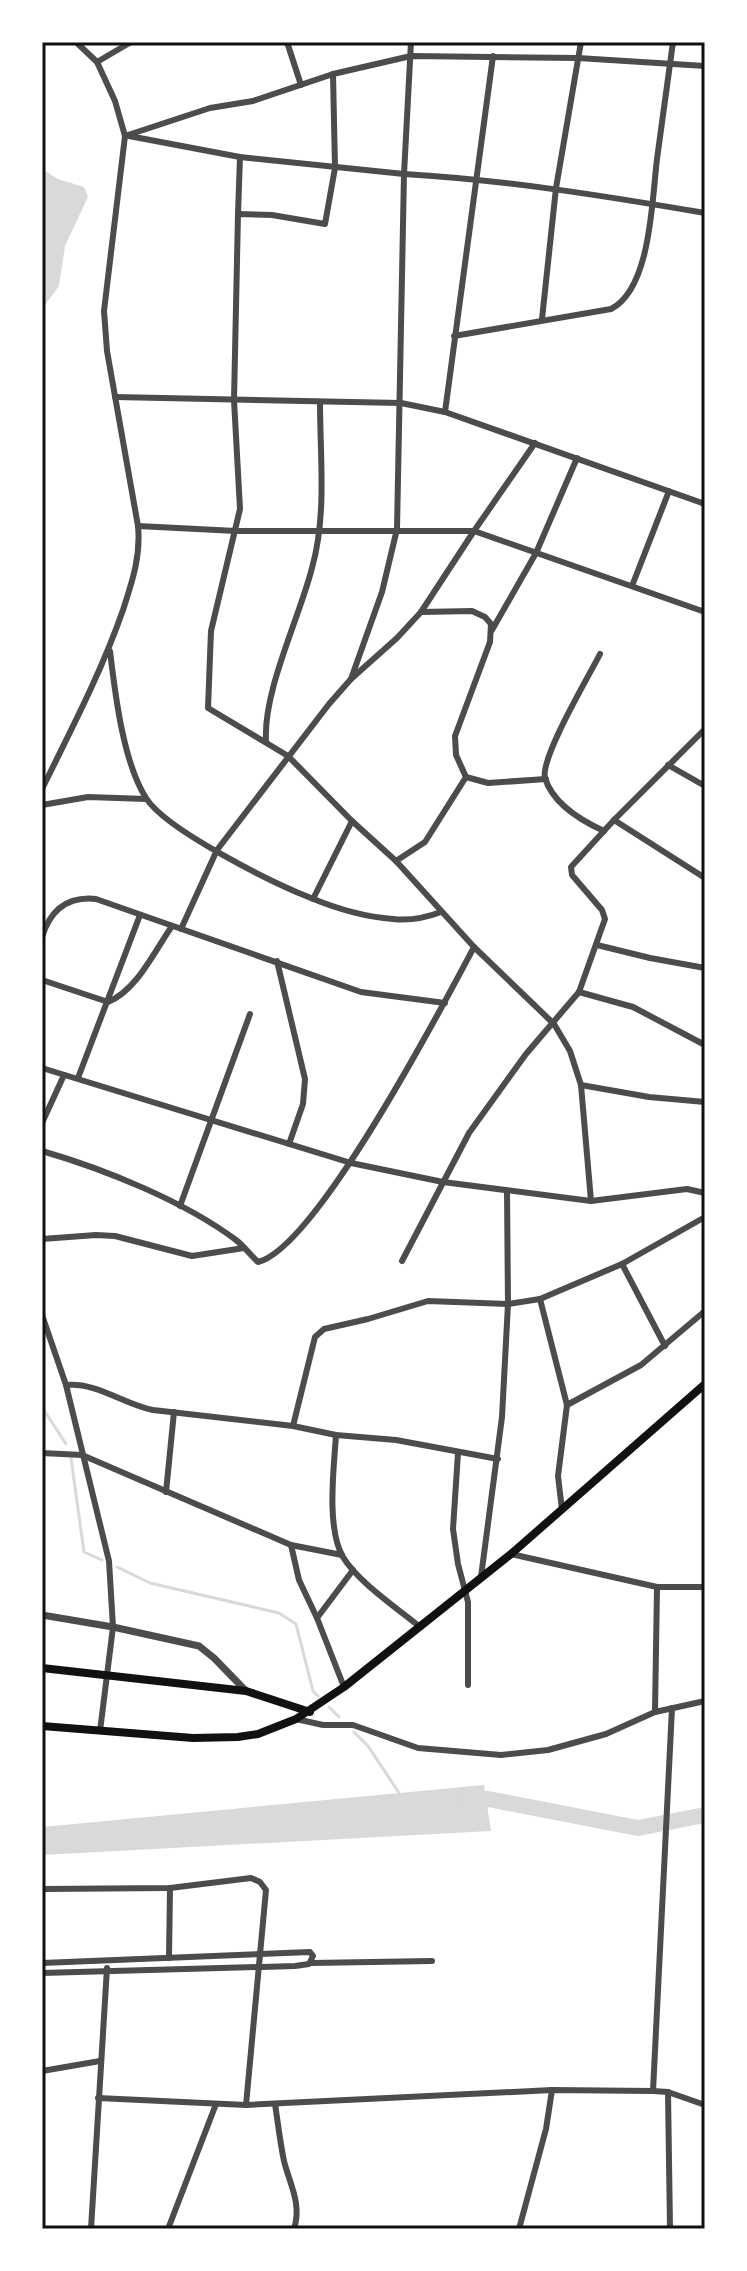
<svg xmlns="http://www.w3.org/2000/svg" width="747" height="2271" font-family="'Source Sans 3',sans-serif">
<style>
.water{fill:#d9d9d9}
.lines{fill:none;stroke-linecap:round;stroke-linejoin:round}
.stream{stroke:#d9d9d9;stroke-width:3}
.river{stroke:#d9d9d9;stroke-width:16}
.minor{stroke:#4c4c4c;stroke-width:6}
.tertiary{stroke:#4c4c4c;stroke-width:7}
.secondary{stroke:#111;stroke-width:8}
.neatline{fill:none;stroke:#111;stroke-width:3}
</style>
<rect width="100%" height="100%" fill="#fff"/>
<g class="water">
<polygon points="42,169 58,179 84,187 88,197 65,246 59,286 42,309"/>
<polygon points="484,1785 491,1831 42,1855 42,1827"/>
</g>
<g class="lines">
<g class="stream">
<polyline points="42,1407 66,1444"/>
<polyline points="71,1458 84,1552 102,1560"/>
<polyline points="117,1567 150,1583 279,1613 296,1624 313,1691 318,1696"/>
<polyline points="329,1707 339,1717"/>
<polyline points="354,1732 368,1746 401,1796"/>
</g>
<polyline class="river" points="467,1799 488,1799 638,1828 705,1815"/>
<g class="minor">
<polyline points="287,42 301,85"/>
<polyline points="97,62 131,42"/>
<polyline points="333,74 335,168 325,224 272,215 238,214 234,400 240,509 211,631 208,708 288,756 352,821 396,861 474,947 554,1024 570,1051 581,1085 591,1201"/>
<polyline points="125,136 210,108 253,101 333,74 411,56 578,58 705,66"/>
<polyline points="129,136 240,157 404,174 411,42"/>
<polyline points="238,214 240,157"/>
<polyline points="542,319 556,188 581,42"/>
<path d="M454,336L611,309C651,289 652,199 657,159C662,120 668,81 673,42"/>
<polyline points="115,397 401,403 445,412 705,504"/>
<polyline points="445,412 493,56"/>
<polyline points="138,526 236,531 474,531 535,443"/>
<polyline points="632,586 669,491"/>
<polyline points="421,612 472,611 485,617 491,624 490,642 455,736 456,755 466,777 488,783 546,779"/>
<polyline points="492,630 536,553 577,458"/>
<path d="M110,651C115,693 123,762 146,798C166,830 273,883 311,898C335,908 366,917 393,919C410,921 425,918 441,912"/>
<path d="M600,654C589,676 540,758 545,778C553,804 582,821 604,831"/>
<path d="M351,679L382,592L397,529L404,174C506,180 605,196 705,213"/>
<polyline points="705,729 614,820 705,878"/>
<path d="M266,741C263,691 299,619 312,568C327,515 320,457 320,402"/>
<polyline points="668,765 705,786"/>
<path d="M42,789C71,730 101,673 123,610C132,582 141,556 138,526L107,351L104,311L125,136L115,101L97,62L76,42"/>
<polyline points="42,805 88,797 146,799"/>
<polyline points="396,861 425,842 466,777"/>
<polyline points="313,899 352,821"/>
<polyline points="181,929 217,850 329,704 351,679 397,638 421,612 474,531 705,612"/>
<path d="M42,937C50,911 67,896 96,899L361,992L445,1003"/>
<polyline points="597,945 650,958 705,968"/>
<polyline points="277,961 305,1079 303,1104 289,1144"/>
<path d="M42,980L108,1002C137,990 154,952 172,926"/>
<polyline points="579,992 633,1007 705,1045"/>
<polyline points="42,1068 351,1163 443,1182 591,1201 687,1189 705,1193"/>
<polyline points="78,1078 140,915"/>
<polyline points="581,1085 649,1097 705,1102"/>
<polyline points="42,1123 64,1075"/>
<path d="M42,1151C104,1169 184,1201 236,1240C244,1246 250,1255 258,1262C317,1247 442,1007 474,947"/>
<polyline points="180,1206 250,1014"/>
<polyline points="42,1239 96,1235 115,1236 192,1256 244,1248"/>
<polyline points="402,1261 469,1133 526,1054 579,992 605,919 602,910 572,875 571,867 614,820"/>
<polyline points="622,1264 665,1346"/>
<polyline points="540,1299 567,1405 558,1476 562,1510"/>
<polyline points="42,1315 66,1385 109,1561 113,1627 100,1731"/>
<path d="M66,1385C97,1382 123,1404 153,1410L293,1426L336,1435L396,1440L498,1459"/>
<polyline points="567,1405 641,1365 705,1311"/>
<polyline points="293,1426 315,1337 324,1329 368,1319 428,1301 508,1304 540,1299 622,1264 705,1217"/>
<path d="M336,1435C334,1467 326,1528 343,1557C358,1582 397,1608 420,1627"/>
<polyline points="42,1453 82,1455 291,1545 342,1555"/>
<polyline points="458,1453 453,1529 458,1564 468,1602 468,1685"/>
<polyline points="166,1492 174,1412"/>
<polyline points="291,1545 299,1580 317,1618"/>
<polyline points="511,1554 657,1587 705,1587"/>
<polyline points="481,1577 502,1417 508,1304 507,1191"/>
<polyline points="344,1687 317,1618 353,1570"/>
<polyline points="655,1712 657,1587"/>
<polyline points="296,1719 323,1725 353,1725 418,1748 501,1755 548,1750 606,1734 655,1712 705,1701"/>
<polyline points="42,1889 170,1888 251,1878 260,1882 266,1890 246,2105"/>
<polyline points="169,1958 170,1888"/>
<polyline points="42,1963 310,1952 313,1956 309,1964 295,1966 42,1973"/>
<polyline points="311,1963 432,1961"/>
<polyline points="42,2071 100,2061"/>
<polyline points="653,2091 672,1708"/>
<polyline points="668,2092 670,2229"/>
<polyline points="98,2098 246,2105 552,2090 653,2091 668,2092 705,2105"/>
<path d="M275,2104C278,2123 280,2142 284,2161C290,2185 302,2204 294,2229"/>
<polyline points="91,2229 107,1968"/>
<polyline points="168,2229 216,2104"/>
<polyline points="519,2229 546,2129 552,2090"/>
</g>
<polyline class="tertiary" points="42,1615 113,1627 199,1646 214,1658 246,1691"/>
<g class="secondary">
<polyline points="42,1668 246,1691 310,1712"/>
<polyline points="42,1726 193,1738 238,1737 258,1734 296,1719 344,1687 511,1554 705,1384"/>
</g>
</g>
<rect width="747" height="2271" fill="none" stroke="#ffffff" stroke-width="88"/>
<rect x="44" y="44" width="659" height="2183" class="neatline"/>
</svg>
